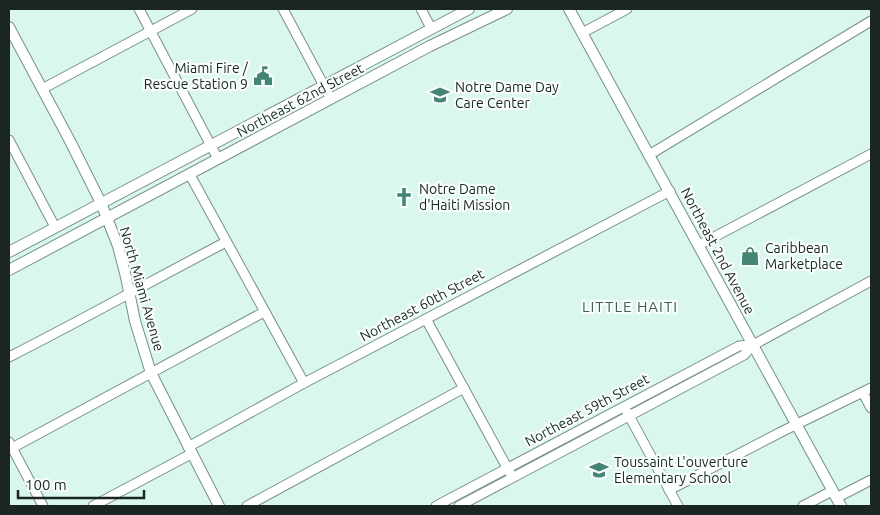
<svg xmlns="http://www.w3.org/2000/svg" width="880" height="515" font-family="Ubuntu,sans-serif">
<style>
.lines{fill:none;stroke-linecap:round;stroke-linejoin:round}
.minor-casing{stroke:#769088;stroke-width:11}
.major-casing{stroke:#769088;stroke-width:12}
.minor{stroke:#fff;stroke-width:9}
.major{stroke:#fff;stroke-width:10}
.labels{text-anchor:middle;stroke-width:4.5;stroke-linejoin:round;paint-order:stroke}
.poi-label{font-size:14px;fill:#1b2522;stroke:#f8fefc;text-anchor:start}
.street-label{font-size:14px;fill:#1b2522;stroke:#f8fefc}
.neighbourhood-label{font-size:15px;letter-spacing:1px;fill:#455d56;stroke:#f8fefc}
</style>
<rect width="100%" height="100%" fill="#daf7ee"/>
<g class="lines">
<g class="minor-casing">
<g id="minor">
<polyline points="139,9 218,159"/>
<polyline points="283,9 331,99"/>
<polyline points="421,9 431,28"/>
<polyline points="582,33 627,9"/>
<polyline points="42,89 192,9"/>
<polyline points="9,140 55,227"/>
<polyline points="649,155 871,21"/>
<polyline points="190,175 304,383"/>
<polyline points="699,245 871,154"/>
<polyline points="426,319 510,473"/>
<path d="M9,357C82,320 153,280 226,242"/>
<polyline points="863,393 871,408"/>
<polyline points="627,412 678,506"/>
<polyline points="9,442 43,506"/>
<polyline points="188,447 304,383 670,191"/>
<polyline points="12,448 264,312"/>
<polyline points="669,490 785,430 871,388"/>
<polyline points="836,498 871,480"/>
<polyline points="93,506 191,454"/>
<polyline points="247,506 464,388"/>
<polyline points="436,506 739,346 753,345"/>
<polyline points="459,506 744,355 753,345 871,281"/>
<polyline points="803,506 832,491"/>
</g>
</g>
<g class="major-casing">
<g id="major">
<polyline points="569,9 841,506"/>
<polyline points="9,27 70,141 101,203 118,246 126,277 135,321 151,373 219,506"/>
<polyline points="9,252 469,9"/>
<polyline points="9,270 430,46 507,9"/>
</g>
</g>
<use href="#minor" class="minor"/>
<use href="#major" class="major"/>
</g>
<defs>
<g id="civic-bare" transform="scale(1.5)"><path d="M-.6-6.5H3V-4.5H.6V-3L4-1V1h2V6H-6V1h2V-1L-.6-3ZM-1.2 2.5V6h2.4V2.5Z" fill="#448575" stroke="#f8fefc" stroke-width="2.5" paint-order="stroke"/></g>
<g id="school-bare" transform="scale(1.5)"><path d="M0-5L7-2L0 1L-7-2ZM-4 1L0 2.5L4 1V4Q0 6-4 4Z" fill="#448575" stroke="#f8fefc" stroke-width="2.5" paint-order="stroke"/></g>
<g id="church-bare" transform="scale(1.5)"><path d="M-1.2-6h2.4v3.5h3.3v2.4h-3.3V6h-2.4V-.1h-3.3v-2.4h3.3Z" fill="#448575" stroke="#f8fefc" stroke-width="2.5" paint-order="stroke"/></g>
<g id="shop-bare" transform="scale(1.5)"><path d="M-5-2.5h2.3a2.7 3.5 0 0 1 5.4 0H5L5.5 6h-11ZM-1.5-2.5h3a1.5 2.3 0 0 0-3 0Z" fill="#448575" stroke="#f8fefc" stroke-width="2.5" paint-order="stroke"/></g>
</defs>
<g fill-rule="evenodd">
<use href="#civic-bare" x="263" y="76"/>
<use href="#school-bare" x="440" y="95"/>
<use href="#church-bare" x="404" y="197"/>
<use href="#shop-bare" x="750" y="256"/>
<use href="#school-bare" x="599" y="470"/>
</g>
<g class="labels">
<g class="poi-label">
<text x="248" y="73" text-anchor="end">Miami Fire /<tspan x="248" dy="16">Rescue Station 9</tspan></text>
<text x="455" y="92">Notre Dame Day<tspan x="455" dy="16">Care Center</tspan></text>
<text x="419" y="194">Notre Dame<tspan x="419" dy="16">d'Haiti Mission</tspan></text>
<text x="765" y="253">Caribbean<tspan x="765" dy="16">Marketplace</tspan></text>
<text x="614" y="467">Toussaint L'ouverture<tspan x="614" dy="16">Elementary School</tspan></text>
</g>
<g class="street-label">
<text transform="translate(300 100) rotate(-28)" y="5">Northeast 62nd Street</text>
<text transform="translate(718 251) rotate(62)" y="5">Northeast 2nd Avenue</text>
<text transform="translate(142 289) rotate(74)" y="5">North Miami Avenue</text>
<text transform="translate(422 305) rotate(-28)" y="5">Northeast 60th Street</text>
<text transform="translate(587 410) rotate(-28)" y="5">Northeast 59th Street</text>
</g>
<g class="neighbourhood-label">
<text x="630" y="312">LITTLE HAITI</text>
</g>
</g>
<rect width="880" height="515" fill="none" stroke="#1b2522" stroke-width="20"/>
<path d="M18 490v8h126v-8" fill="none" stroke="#1b2522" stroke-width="2.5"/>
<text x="25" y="490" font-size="15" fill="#1b2522" stroke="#f8fefc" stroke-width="4" paint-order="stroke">100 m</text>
</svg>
